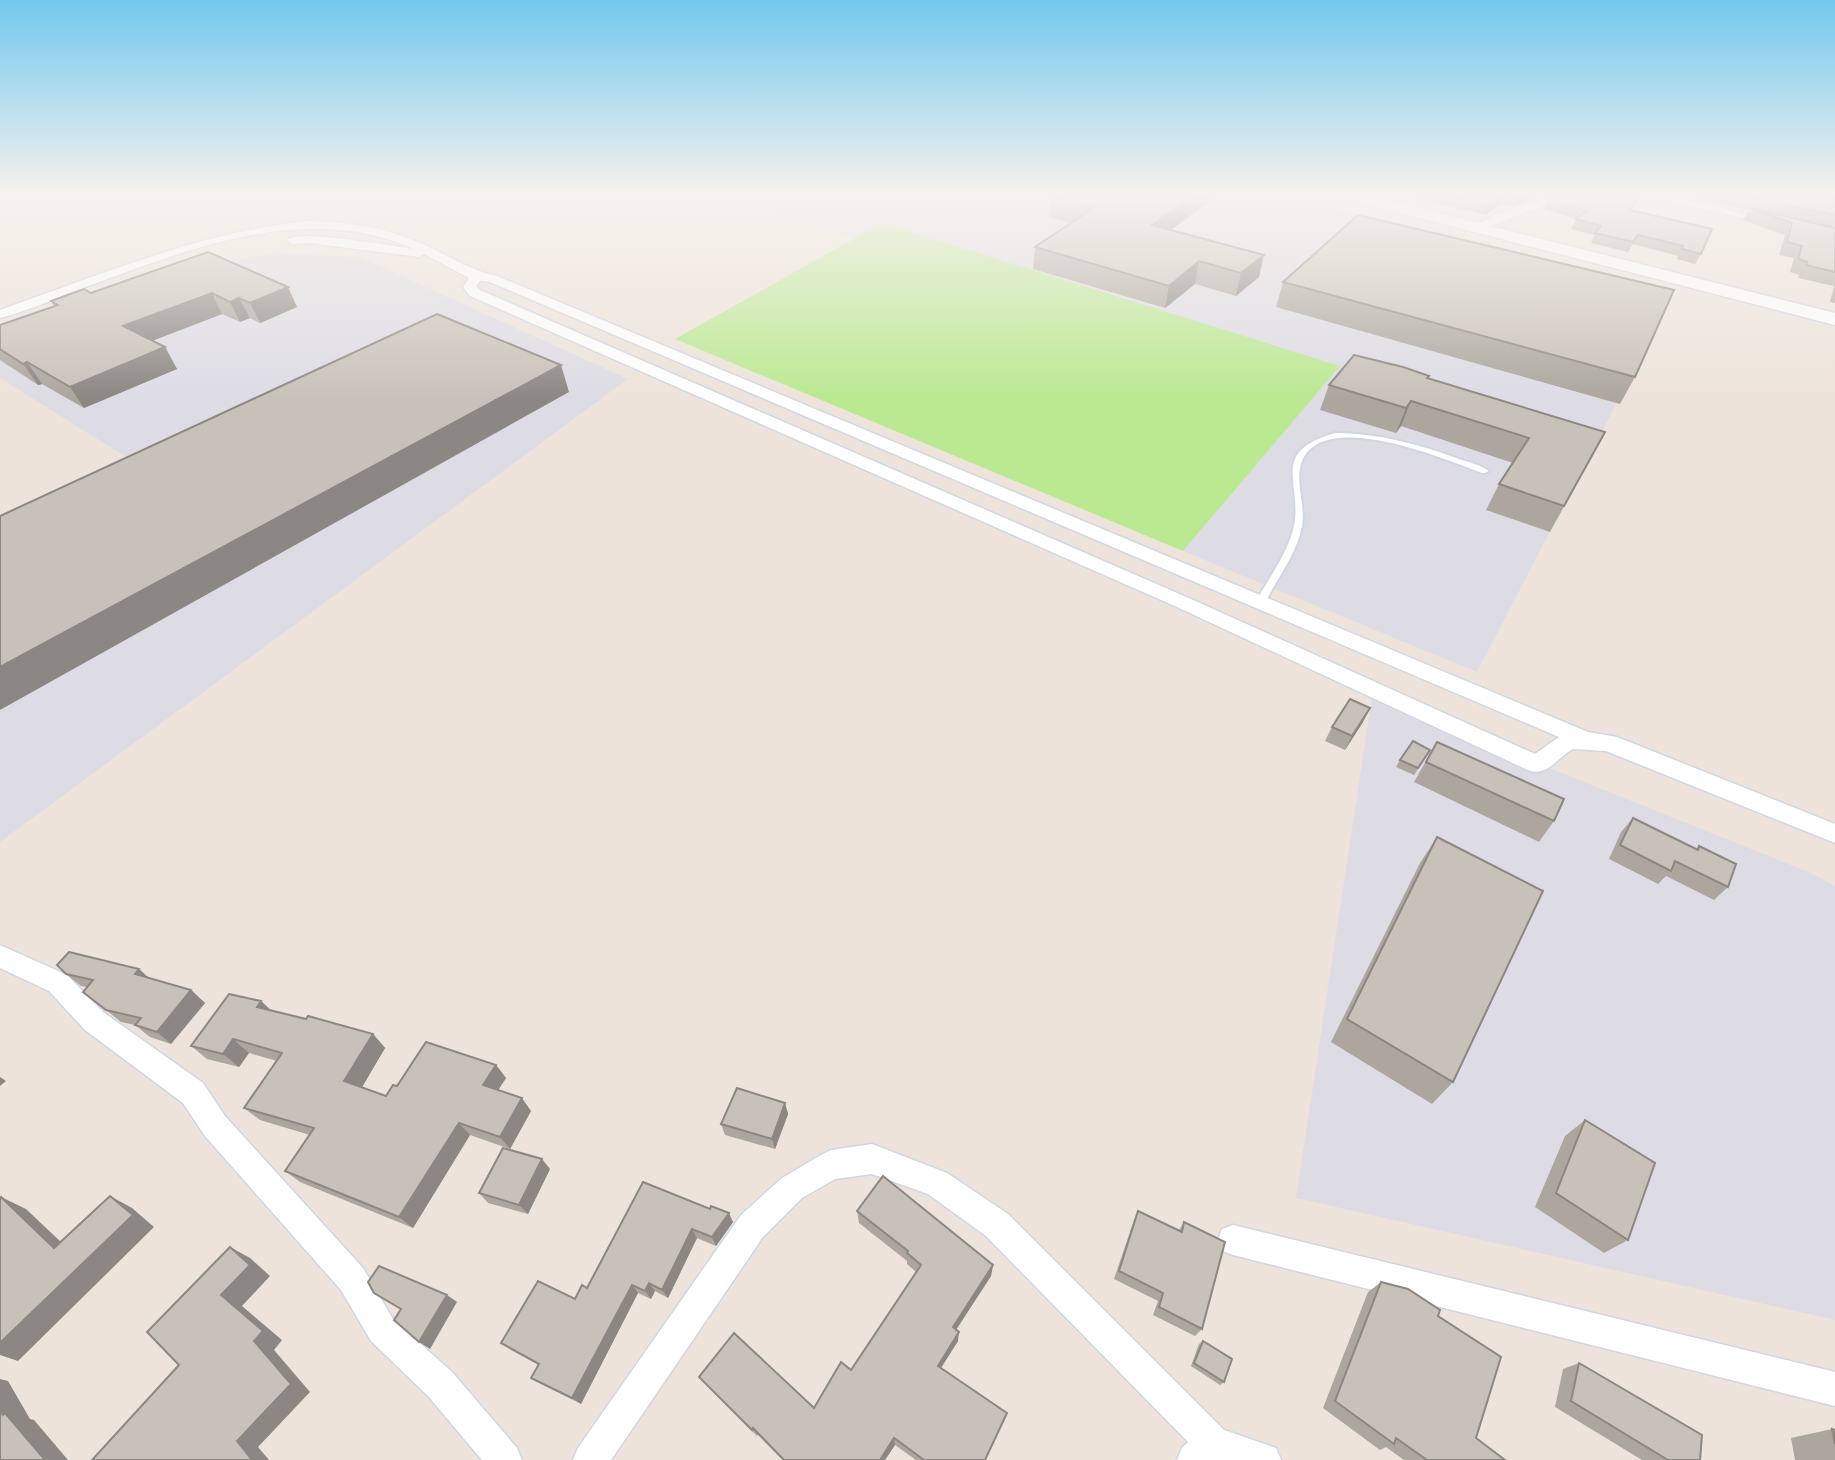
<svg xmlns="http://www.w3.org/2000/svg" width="1835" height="1460" font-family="'IBM Plex Sans',sans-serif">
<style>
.industrial{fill:#dddce5}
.green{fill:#bae991}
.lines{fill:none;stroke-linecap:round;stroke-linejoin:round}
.lane-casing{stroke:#cfd6e4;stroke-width:4}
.street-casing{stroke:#cfd6e4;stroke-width:3}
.secondary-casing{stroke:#cfd6e4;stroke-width:3}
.lane{fill:#fff;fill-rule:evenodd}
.street{fill:#fff;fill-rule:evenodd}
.secondary{fill:#fff;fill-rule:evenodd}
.wall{fill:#aca69f}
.shaded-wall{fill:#8c8782}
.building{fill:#c8c1b9;stroke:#8c8782;stroke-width:2}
</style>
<rect width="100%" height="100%" fill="#ede3da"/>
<g class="industrial">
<polygon points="728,194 1278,194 1673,295 1477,672 1183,551 1339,367 882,223 853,239"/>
<polygon points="275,253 360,257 628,379 0,842 0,522 131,460 0,378 0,338 203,266"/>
<polygon points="1372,697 1811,873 1835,886 1835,1320 1296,1198"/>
</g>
<polygon class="green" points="882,223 1340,366 1183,551 675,339"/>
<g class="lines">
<g class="lane-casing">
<path id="lane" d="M1335,433C1378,433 1418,444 1459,459C1469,462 1480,465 1489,471L1485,473H1482C1445,459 1324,408 1302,461C1294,482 1306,505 1302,526C1297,554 1277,578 1265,603L1263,605H1257L1255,603C1268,579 1286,556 1293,530C1305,484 1266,453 1335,433Z"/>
</g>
<g class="street-casing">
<g id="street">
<polygon points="1558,194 1573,194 1481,230 1471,228 1495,215"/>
<polygon points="1642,194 1662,194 1777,222 1771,225"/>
<path d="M307,221C346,222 381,226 418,242C446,254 468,270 497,276L1588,732L1617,737L1835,824V843L1606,751L1573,749C1558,757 1548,776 1530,771L1177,607L470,296L463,287L469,278L424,254L419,257L310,243L292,244L286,240C301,229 390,246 414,249C305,200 184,251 80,289C54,299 27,311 0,318V310C102,274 199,233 307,221ZM480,281L490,282L1559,737L1535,754L1191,599L480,290L476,286Z"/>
<polygon points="0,945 67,975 103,1012 203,1083 225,1116 363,1268 393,1319 452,1372 517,1448 522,1460 482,1460 428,1396 371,1341 341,1290 205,1136 183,1103 85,1030 49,991 0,968"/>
<polygon points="872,1144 947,1173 1008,1214 1224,1430 1276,1448 1281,1460 1177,1460 1182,1448 1188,1442 986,1236 928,1194 872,1174 835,1179 802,1198 763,1237 611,1460 573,1460 578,1448 741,1215 782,1178 821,1155 831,1150"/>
<polygon points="1233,1225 1835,1372 1835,1406 1233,1255 1222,1251 1218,1240 1222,1229"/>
</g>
</g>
<g class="secondary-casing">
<polygon id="secondary" points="1336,194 1363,194 1835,313 1835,325 1339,197"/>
</g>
<use href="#lane" class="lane"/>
<use href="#street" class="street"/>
<use href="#secondary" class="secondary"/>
</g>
<g class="wall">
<polygon points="1053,194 1219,194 1171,230 1259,277 1236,296 1195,284 1165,308 1033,269 1035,247 1071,223 1049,217 1051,196"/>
<polygon points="1397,194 1549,194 1513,206 1499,204 1486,215"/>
<polygon points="1676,194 1835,194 1835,303 1830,302 1834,286 1798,278 1799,275 1790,272 1794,258 1779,255 1785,235 1743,220 1749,210"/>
<polygon points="1547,199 1631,210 1701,254 1695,264 1677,259 1678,256 1633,244 1628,252 1591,243 1594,235 1571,229 1576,219 1543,209"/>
<polygon points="208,252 297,307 260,323 250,318 240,322 222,314 152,341 165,347 177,369 84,408 42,384 38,385 0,360 0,325 54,306 51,301 91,293"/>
<polygon points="1283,282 1635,377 1620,404 1276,307"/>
<polygon points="1428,378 1605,432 1550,532 1486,510 1499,484 1513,463 1401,426 1396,433 1320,410 1329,385"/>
<polygon points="1370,708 1363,722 1345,750 1325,741 1332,727"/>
<polygon points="1437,742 1554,821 1539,842 1414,782"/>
<polygon points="1430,750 1414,775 1396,767 1400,760"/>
<polygon points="1633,818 1696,849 1699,846 1728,887 1714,900 1666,876 1658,884 1609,859 1621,832"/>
<polygon points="1437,837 1453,1082 1432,1104 1331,1042 1420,863"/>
<polygon points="139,969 149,978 191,990 205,1003 171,1044 150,1037 135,1025 121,1022 106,1010 87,987 81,986 66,974"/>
<polygon points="261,1001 270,1010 373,1034 385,1048 362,1087 386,1096 397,1086 496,1065 506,1078 498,1090 531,1111 510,1149 470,1135 413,1228 300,1182 285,1171 310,1135 260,1120 244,1108 277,1061 249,1053 239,1067 207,1059 191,1046"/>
<polygon points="785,1103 788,1114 775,1149 725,1135 721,1124"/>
<polygon points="1585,1120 1628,1240 1604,1253 1535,1207 1565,1136"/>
<polygon points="550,1169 528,1214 488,1203 479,1193"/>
<polygon points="710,1209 733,1222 716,1246 697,1238 668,1298 655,1291 651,1299 638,1293 581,1404 541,1384 531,1378 539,1365 511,1350 501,1343 575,1299 587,1288"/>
<polygon points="857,1211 993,1265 991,1276 956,1330 958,1341 941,1368 986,1460 916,1460 895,1445 885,1460 783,1460 758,1435 757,1436 699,1377 814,1408 851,1370 916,1272 907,1264 907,1261 859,1223"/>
<polygon points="1138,1211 1179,1230 1184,1222 1202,1329 1195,1336 1153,1315 1158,1301 1114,1279 1134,1220"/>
<polygon points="1381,1282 1438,1316 1476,1438 1505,1460 1404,1460 1386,1447 1380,1450 1323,1408 1368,1292"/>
<polygon points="1203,1341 1224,1382 1220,1385 1191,1366 1199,1344"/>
<polygon points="1579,1363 1700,1460 1642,1460 1555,1407 1563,1369"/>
<polygon points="1832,1429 1835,1430 1835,1460 1795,1460 1791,1438"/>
</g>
<g class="shaded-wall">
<polygon points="1194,194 1219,194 1148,247 1152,225"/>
<polygon points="1502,194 1499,204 1486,215 1489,206"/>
<polygon points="1525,194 1549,194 1513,206 1517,197"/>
<polygon points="1264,255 1259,277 1236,296 1241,273"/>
<polygon points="1199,261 1195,284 1165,308 1169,286"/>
<polygon points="288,287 297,307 260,323 250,303"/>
<polygon points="212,293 222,314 136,347 123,326"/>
<polygon points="239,298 250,318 240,322 230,302"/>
<polygon points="165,347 177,369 84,408 70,387"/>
<polygon points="27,362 42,384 38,385 23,364"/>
<polygon points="561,365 569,392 0,710 0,667"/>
<polygon points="1411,401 1401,426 1396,433 1406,408"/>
<polygon points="1370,708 1363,722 1345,750 1352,736"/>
<polygon points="139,969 153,982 135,974"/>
<polygon points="191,990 205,1003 171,1044 157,1032"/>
<polygon points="261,1001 276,1015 257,1007"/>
<polygon points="373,1034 385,1048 358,1094 344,1081"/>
<polygon points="233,1039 249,1053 239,1067 223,1054"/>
<polygon points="496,1065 506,1078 493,1098 483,1085"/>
<polygon points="0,1077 6,1081 0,1086"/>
<polygon points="522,1098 531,1111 510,1149 500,1137"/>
<polygon points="785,1103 788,1114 775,1149 772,1139"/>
<polygon points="459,1123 470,1135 413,1228 399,1217"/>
<polygon points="542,1159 550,1169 528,1214 519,1205"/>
<polygon points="110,1196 132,1208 154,1227 18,1361 0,1355 0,1343"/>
<polygon points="1,1197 26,1209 79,1259 54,1248"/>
<polygon points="729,1213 733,1222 716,1246 712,1237"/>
<polygon points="692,1229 697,1238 668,1298 662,1290"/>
<polygon points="230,1247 250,1258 270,1276 242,1306 282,1340 274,1350 310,1392 258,1447 269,1460 252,1460 237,1441 254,1341 221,1295"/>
<polygon points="993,1265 991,1276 952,1336 953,1327"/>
<polygon points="649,1283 655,1291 651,1299 645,1291"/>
<polygon points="632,1285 638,1293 581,1404 572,1398"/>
<polygon points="447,1295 457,1302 430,1349 419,1342"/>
<polygon points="959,1332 958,1341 937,1374 938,1366"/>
<polygon points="0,1379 8,1381 30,1419 34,1420 68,1460 45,1460 3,1415 0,1410"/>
<polygon points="894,1438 895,1445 885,1460 880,1460"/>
</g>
<g class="building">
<polygon points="1053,194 1194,194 1152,225 1264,255 1241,273 1199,261 1169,286 1035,247 1095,207 1051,196"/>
<polygon points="1440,194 1525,194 1517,197 1502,194 1489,206"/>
<polygon points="1560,194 1640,194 1630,210 1712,229 1701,254 1682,249 1683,246 1638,235 1633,242 1595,233 1601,226 1576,219 1587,211 1547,199"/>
<polygon points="1736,194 1835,194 1835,215"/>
<polygon points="1750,208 1835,228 1835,272 1806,265 1807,262 1798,259 1802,246 1787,242 1792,223"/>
<polygon points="1358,215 1674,290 1635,377 1283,282"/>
<polygon points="208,252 288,287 250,303 239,298 230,302 212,293 123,326 165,347 70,387 27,362 23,364 0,349 0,325 58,305 51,301 84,289 91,293"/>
<polygon points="437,314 561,365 0,667 0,516"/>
<polygon points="1354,355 1403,367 1429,376 1427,378 1605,432 1564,506 1499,484 1529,438 1411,401 1406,408 1329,385"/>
<polygon points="1350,699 1370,708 1352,736 1332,727"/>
<polygon points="1413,741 1430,750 1418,768 1400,760"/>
<polygon points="1437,742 1564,799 1554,821 1426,762"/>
<polygon points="1633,818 1698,850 1699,846 1736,864 1728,887 1675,861 1671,871 1620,845"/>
<polygon points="1437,837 1543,891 1453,1082 1347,1019"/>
<polygon points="69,952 139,969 135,974 191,990 157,1032 135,1025 141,1018 106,1010 83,992 93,980 66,974 57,965"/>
<polygon points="229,994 261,1001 257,1007 306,1019 308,1016 373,1034 344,1081 386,1096 393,1085 397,1086 426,1042 496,1065 483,1085 522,1098 500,1137 459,1123 399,1217 285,1171 314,1128 244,1108 282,1053 233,1039 223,1054 191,1046"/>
<polygon points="737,1088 785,1103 772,1139 721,1124"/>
<polygon points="1585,1120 1655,1163 1628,1240 1556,1193"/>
<polygon points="503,1148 542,1159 519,1205 479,1193"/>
<polygon points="883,1176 993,1265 953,1327 959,1332 938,1366 1007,1413 985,1460 924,1460 894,1438 880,1460 784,1460 753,1428 752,1430 699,1377 734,1333 814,1408 841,1362 851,1370 921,1265 907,1253 908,1251 857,1211"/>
<polygon points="643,1182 710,1209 711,1206 729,1213 712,1237 692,1229 662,1290 649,1283 645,1291 632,1285 572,1398 531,1378 539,1364 501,1343 538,1281 575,1299 582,1285 587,1288"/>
<polygon points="110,1196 133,1215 0,1343 0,1198 1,1197 54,1248"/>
<polygon points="1138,1211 1182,1232 1184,1222 1225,1242 1202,1329 1159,1307 1163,1293 1119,1271"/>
<polygon points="230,1247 250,1265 221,1295 263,1331 254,1341 291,1384 237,1441 252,1460 92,1460 179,1365 147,1332"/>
<polygon points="379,1266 447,1295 419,1342 394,1320 401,1309 374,1293 368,1282"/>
<polygon points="1381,1282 1408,1289 1440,1310 1438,1316 1501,1357 1476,1438 1505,1460 1427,1460 1396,1438 1394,1444 1335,1401"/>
<polygon points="1203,1341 1232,1359 1224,1382 1194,1363"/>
<polygon points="1579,1363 1702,1435 1700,1460 1668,1460 1571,1401"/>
<polygon points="0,1410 3,1415 5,1413 45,1460 0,1460"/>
<polygon points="1832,1429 1835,1430 1835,1444"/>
</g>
<linearGradient id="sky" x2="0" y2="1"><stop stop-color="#73c8ef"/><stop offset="0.49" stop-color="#f7f2ee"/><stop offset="1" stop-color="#f7f2ee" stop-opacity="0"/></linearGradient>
<rect width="1835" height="399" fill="url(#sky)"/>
</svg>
